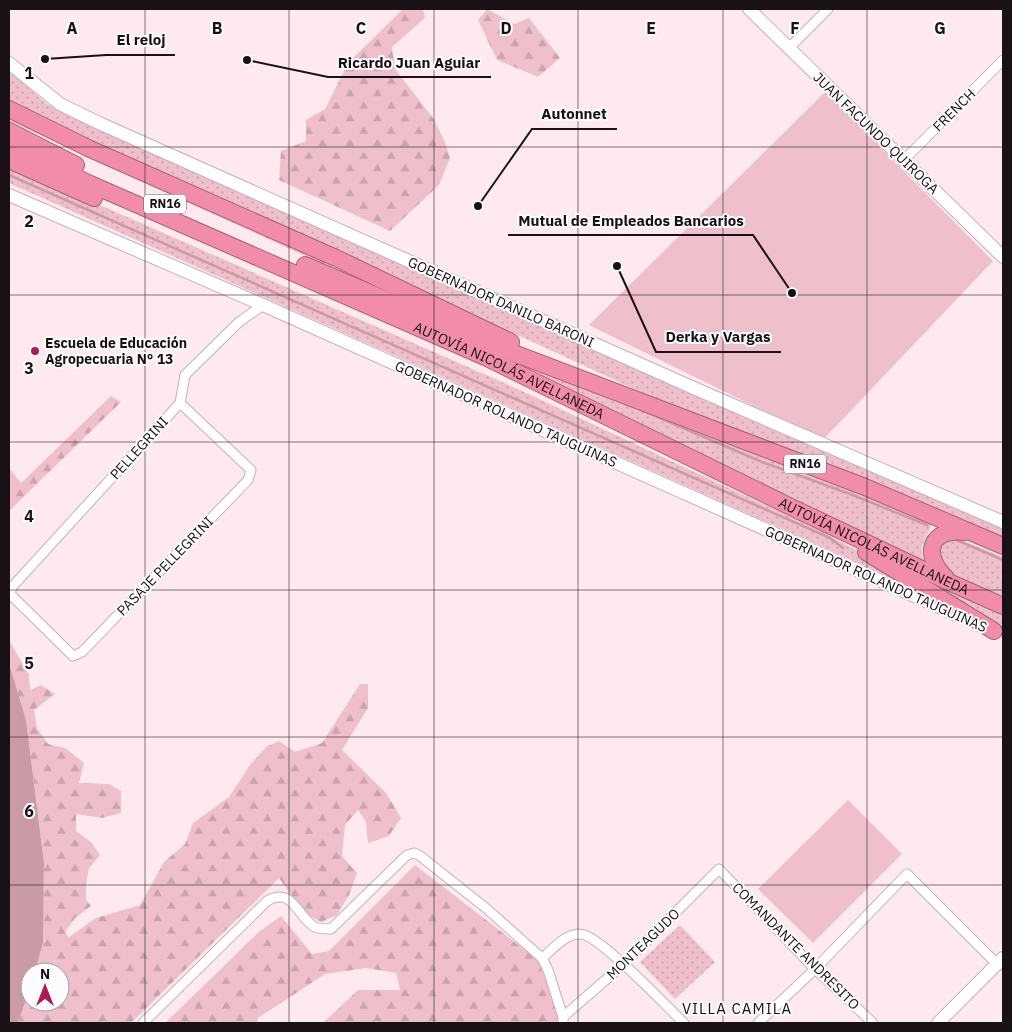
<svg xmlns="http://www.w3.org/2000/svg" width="1012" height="1032" font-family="'IBM Plex Sans',sans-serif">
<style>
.green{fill:url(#green-dots)}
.forest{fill:url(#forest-firs)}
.pitch{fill:#efbfcb}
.water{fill:#ca9ba7}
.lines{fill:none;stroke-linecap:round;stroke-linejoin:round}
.stream{stroke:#ca9ba7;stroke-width:2.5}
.street-casing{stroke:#c8b1b6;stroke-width:11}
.secondary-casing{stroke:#c8b1b6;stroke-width:14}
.highway-casing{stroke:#a56275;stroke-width:18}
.street{stroke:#fff;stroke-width:9}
.secondary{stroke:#fff;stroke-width:12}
.highway{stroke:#f18daa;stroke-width:16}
.grid{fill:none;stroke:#191113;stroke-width:1;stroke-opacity:0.55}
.poi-dot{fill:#a91b59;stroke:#fcfcfc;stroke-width:2}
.labels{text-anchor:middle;stroke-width:4;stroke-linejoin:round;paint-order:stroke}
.shield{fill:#fcfcfc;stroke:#5d5859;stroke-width:1}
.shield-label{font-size:12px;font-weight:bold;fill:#191113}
.street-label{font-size:14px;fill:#191113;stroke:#fcfcfc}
.poi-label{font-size:14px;font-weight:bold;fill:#191113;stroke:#fcfcfc;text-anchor:start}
.neighbourhood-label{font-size:15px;letter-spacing:1px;fill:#191113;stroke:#fcfcfc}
.grid-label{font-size:16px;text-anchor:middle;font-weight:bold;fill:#191113;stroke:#fcfcfc;stroke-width:4;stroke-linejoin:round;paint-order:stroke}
.leader{fill:none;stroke:#191113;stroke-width:2}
.callout-dot{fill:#191113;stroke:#fcfcfc;stroke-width:2}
.callout-label{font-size:15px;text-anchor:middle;font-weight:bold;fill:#191113;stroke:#fcfcfc;stroke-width:4;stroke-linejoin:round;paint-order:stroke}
</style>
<defs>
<pattern id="green-dots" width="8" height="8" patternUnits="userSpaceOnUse" patternTransform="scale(1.25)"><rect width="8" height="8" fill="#efbfcb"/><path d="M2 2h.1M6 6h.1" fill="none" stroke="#cca3ad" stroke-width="1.8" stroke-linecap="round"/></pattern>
<pattern id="forest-firs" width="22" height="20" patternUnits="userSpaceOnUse" patternTransform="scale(1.25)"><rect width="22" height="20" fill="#efbfcb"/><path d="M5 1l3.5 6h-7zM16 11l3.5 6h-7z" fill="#cca3ad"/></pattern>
</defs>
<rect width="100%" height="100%" fill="#fde9ee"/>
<g class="green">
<polygon points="9,71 47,104 56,109 802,440 1003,527 1003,538 896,491 664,403 559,354 99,145 9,102"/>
<polygon points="9,115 326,260 325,265 9,121"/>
<polygon points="9,165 520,390 825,533 966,611 9,183"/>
<path d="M531,369L604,394L861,490L931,522C932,536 916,539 924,561L790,498Z"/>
<polygon points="957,538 1003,557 1003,596 945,572 937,548 941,543"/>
<polygon points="910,569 1003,612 1003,626 1002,625"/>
<polygon points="680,925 715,962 675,999 640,962"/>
</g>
<g class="forest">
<polygon points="403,9 423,9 425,18 392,47 395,69 433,118 445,142 450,158 439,185 390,231 279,180 281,151 306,141 306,120 325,109 348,63"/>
<polygon points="487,9 514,24 529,18 560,58 538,77 497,60 478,20"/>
<polygon points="111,396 121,402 9,511 9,468 21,483"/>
<polygon points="9,640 29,675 30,690 41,685 55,694 34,710 37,728 48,744 65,748 84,763 79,783 109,784 121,791 121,813 102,818 76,814 76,831 91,842 100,855 89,868 86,883 86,900 91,906 75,918 65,932 69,937 96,918 140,905 164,862 185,844 193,823 229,797 250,765 266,747 279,741 295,752 322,743 360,684 368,684 368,708 342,750 386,793 401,818 389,836 368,843 366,822 358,810 345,825 342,856 357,873 349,895 337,915 321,922 303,912 279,878 131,1023 18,1023 30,988 30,1002 60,1002 60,972 35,972 43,943 44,863 26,720 9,663"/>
<polygon points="415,865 539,961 558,1017 558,1023 323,1023 358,990 400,990 396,973 366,968 325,974 258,1018 257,1023 165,1023 260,931 281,916 312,954 329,951"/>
</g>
<g class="pitch">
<polygon points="825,92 993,261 823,440 589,325"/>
<polygon points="848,800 902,854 813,943 758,889"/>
</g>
<polygon class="water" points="9,663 26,720 44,863 43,943 35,972 30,972 30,988 18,1023 9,1023"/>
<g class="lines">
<g class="stream">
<polyline points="9,175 830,538 843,548"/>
<polyline points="639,409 762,462 850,494 927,525"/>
<polyline points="954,539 1003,560"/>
</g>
<g class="street-casing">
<g id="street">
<polyline points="789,48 828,9"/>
<polyline points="904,160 1003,60"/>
<polyline points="180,403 251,470 248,480 82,652 73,656 10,594 12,587 180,403 185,375 239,322 263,305"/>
<path d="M542,958C552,950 566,933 580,934C599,934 667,1007 684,1023"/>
<polyline points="563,1017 624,964 719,869 815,969 873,1023"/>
<path d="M143,1023L267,901C293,886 297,917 315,927C320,929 325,929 331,929L407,855L414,853L419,855L487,909L542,958L548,970L563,1017V1023"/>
<polyline points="758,1023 815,969 907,874 997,964 1001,964"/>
</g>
</g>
<g class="secondary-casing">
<g id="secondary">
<polyline points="749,9 1003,257"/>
<polyline points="9,63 60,104 99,123 696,389 1003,522"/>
<polyline points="9,195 263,305 957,615"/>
<polyline points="938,1023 1003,958"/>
</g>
</g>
<g class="highway-casing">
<g id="highway">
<polyline points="9,109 88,148 336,258 511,342"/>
<polyline points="9,131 76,165"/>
<path id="s1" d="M9,144L88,183L485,357L793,508L951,583L1003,606"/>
<polyline points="9,160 94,198"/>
<polyline points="305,265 490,344 865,487 1003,546"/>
<polyline points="866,552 994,631"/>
<path d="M946,578C922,555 929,528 965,532"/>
</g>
</g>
<use href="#street" class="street"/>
<use href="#secondary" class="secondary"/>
<use href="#highway" class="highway"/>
</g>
<path class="grid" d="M145,9V1023M289,9V1023M434,9V1023M578,9V1023M723,9V1023M867,9V1023M9,147H1003M9,295H1003M9,442H1003M9,590H1003M9,737H1003M9,885H1003"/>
<circle class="poi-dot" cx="35" cy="351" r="5"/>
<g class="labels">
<g class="shield">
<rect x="144" y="194.5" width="42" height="19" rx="4"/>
<rect x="784" y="454.5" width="42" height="19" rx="4"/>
</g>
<g class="shield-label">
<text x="165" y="208">RN16</text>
<text x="805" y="468">RN16</text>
</g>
<g class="street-label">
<text transform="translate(954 110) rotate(-45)" y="5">FRENCH</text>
<text transform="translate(876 133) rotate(44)" y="5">JUAN FACUNDO QUIROGA</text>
<text transform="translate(501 302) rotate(24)" y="5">GOBERNADOR DANILO BARONI</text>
<text dy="5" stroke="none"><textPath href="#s1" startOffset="549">AUTOVÍA NICOLÁS AVELLANEDA</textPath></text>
<text transform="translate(506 414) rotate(24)" y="5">GOBERNADOR ROLANDO TAUGUINAS</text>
<text transform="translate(139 448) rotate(-48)" y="5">PELLEGRINI</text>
<text dy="5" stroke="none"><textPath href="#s1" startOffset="954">AUTOVÍA NICOLÁS AVELLANEDA</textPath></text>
<text transform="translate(165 566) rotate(-46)" y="5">PASAJE PELLEGRINI</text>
<text transform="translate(876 579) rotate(24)" y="5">GOBERNADOR ROLANDO TAUGUINAS</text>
<text transform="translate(643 944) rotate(-44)" y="5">MONTEAGUDO</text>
<text transform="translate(796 946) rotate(45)" y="5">COMANDANTE ANDRESITO</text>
</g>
<g class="poi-label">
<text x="45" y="348">Escuela de Educación<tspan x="45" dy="16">Agropecuaria N° 13</tspan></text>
</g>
<g class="neighbourhood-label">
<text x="737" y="1014">VILLA CAMILA</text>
</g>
</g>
<g class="grid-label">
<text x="72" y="34">A</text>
<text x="217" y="34">B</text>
<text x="361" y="34">C</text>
<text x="506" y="34">D</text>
<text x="651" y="34">E</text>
<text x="795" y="34">F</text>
<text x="940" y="34">G</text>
<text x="29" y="79">1</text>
<text x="29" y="227">2</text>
<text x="29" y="374">3</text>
<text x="29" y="522">4</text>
<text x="29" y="669">5</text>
<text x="29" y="817">6</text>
</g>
<path class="leader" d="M45 59L106 55H175M247 60L328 77H491M478 206L532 129H617M792 293L753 235H508M617 266L656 352H781"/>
<g class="callout-dot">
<circle cx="45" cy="59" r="5"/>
<circle cx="247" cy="60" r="5"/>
<circle cx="478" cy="206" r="5"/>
<circle cx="792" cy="293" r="5"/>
<circle cx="617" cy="266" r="5"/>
</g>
<g class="callout-label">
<text x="141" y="45">El reloj</text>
<text x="409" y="68">Ricardo Juan Aguiar</text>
<text x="574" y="119">Autonnet</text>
<text x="631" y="226">Mutual de Empleados Bancarios</text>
<text x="718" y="342">Derka y Vargas</text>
</g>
<rect width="1012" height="1032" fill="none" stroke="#191113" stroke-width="20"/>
<g transform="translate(45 987)"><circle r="24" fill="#fcfcfc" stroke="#a19e9f"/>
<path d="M0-4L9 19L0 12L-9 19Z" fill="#a91b59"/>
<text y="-8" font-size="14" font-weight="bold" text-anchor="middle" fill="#191113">N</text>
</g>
</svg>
